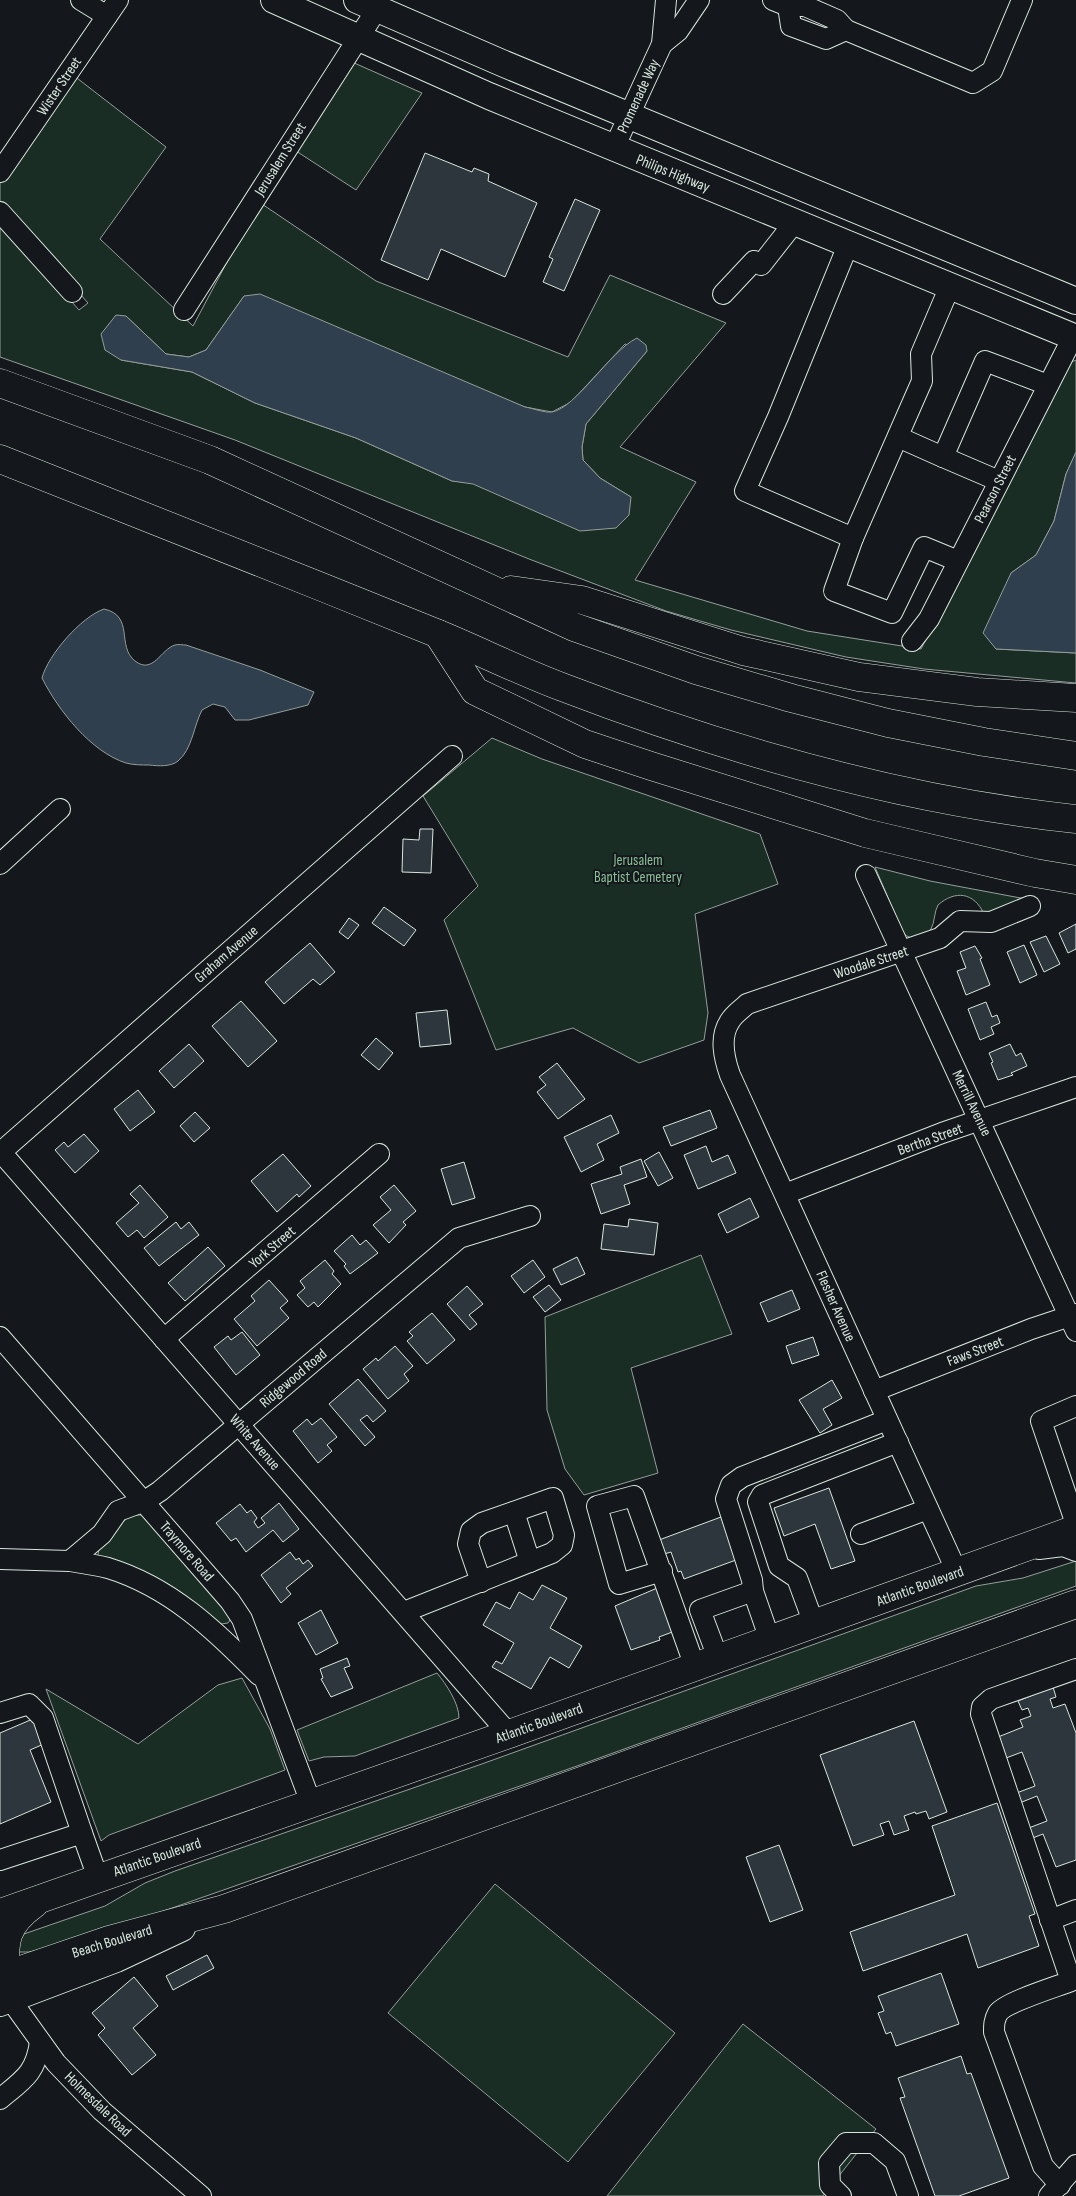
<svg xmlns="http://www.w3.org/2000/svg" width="1076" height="2196" font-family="'Sofia Sans Condensed',sans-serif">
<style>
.green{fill:#1a2d24;stroke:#939e99;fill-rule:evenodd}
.water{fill:#2f3f4d;stroke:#939e99}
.building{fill:#2c363c;stroke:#d8e6dc}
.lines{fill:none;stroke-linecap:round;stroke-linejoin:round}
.minor-casing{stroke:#d8e6dc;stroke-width:22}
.major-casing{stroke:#d8e6dc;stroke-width:28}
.highway-casing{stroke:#d8e6dc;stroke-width:29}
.minor{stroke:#14181c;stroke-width:20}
.major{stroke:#14181c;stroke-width:26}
.highway{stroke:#14181c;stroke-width:28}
.labels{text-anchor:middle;stroke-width:4;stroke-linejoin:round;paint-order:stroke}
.street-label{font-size:15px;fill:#d8e6dc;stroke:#14181c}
.park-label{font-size:15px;fill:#8ac095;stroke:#14181c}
</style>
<rect width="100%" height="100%" fill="#14181c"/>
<g class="green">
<polygon points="352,62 422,93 356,190 293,149"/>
<path d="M73,75L166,147L100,239L193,326L259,202L376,281L568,357L610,275L726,323L620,447L696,482L635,580L807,631L921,649L1067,364L1076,360V452L1066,474L1054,521L1036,555L1011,573L996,649L1076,653V683L924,669L846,657L731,630L666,611L529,559L235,440L0,357V221L79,310L88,303L0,202V182ZM244,296L525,407L552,412L571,402L625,344L647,351L586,424L582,447L583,460L600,478L631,497L452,481L356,438L255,403L192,372L121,360L126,316L166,354L189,357L206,350Z"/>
<polygon points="492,738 542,759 760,834 778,884 695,914 708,1013 704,1040 639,1063 573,1028 496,1050 444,920 478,886 423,796"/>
<path d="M875,867L930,881L1026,899L984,914C974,892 955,890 938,905C934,912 935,922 931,929C924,940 911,941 903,933Z"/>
<polygon points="701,1255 732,1334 631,1368 658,1473 584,1495 565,1469 547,1410 545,1317"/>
<path d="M131,1515H142L225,1609L230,1620L228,1623L221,1624L172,1587L98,1557C97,1540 120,1525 131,1515Z"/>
<polygon points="1076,1561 1076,1586 577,1766 78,1941 29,1952 17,1952 21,1935 105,1906 145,1883 175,1871 479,1765 976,1586 1023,1578"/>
<path d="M437,1673C446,1684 459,1703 459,1718L355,1756L324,1757L309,1761L297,1730Z"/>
<polygon points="242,1678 270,1729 285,1770 109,1835 101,1841 46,1689 138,1744 218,1685"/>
<polygon points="495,1884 675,2033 568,2162 388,2013"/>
<polygon points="743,2024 876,2129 823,2196 607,2196"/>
</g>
<g class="water">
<path d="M260,294L525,407C532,408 544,413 552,412C576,408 610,351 637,338L646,345L647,351L586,424L582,447L583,460L600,478L631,497L629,515L616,528L580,531L473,484L452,481L356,438L255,403L192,372L121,360L105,350L101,334L116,315L126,316L166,354L189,357L206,350L244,296Z"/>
<polygon points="1076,452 1076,653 996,649 983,633 1011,573 1036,555 1054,521 1066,474"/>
<path d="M104,609C135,616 116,646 135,661C153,675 161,649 175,645C178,644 183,645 186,645L260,670L314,692L308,705L249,720H235L225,707L213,704L202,710C194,725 192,750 178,761C171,767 158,766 149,765C142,765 133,765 126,763C91,752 58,710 42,678C48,655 81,617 104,609Z"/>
</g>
<g class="building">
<polygon points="425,153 472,172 474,168 489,174 488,181 537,203 505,277 441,249 428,280 381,260"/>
<polygon points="575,199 600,210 564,291 543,282 553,259 549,257"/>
<polygon points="420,829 433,829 431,873 402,872 403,839 419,840"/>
<polygon points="384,907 416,930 404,946 372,923"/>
<polygon points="349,918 359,925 348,939 339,932"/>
<polygon points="1076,924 1076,949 1068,953 1059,933"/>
<polygon points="1046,936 1060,964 1044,972 1030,942"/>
<polygon points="310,943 335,972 320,985 313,979 284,1004 265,982"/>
<polygon points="1024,945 1037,975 1020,983 1007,952"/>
<polygon points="975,946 982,958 980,959 990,985 966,995 957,971 966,968 960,952"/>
<polygon points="241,1001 277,1041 248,1067 212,1026"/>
<polygon points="986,1002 992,1017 997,1015 1000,1023 991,1027 994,1034 980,1040 968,1009"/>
<polygon points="447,1010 451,1044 420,1047 416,1013"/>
<polygon points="376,1038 393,1053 379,1070 361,1055"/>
<polygon points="189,1044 204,1061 174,1088 159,1071"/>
<polygon points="1010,1044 1016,1056 1021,1053 1027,1066 1011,1073 1013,1075 998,1080 991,1063 993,1062 989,1053"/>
<polygon points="557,1063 585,1099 558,1119 537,1092 546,1085 539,1077"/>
<polygon points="138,1090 155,1112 130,1131 114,1109"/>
<polygon points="710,1110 717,1128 671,1146 663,1127"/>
<polygon points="195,1112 210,1128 194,1142 180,1126"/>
<polygon points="611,1115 619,1133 597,1144 604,1160 581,1172 564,1137"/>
<polygon points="84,1134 99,1151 75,1173 55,1150 64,1142 68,1147"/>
<polygon points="706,1146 712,1162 728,1155 736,1173 698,1189 684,1155"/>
<polygon points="659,1152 673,1178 658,1186 644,1161"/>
<polygon points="283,1154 311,1186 299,1197 297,1194 277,1212 251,1181"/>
<polygon points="641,1159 647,1177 624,1185 630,1204 601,1214 591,1184 622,1174 620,1167"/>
<polygon points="464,1162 475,1198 452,1205 441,1169"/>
<polygon points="140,1185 168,1217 144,1238 137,1230 128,1237 116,1223 139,1203 130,1194"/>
<polygon points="394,1185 416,1211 403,1222 406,1225 389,1243 373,1225 391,1210 380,1197"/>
<polygon points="750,1198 759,1217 727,1233 718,1214"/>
<polygon points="629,1219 658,1223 654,1255 601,1249 604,1224 628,1227"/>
<polygon points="176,1222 181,1229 189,1222 199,1235 159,1266 144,1248"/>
<polygon points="352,1235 360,1245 366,1240 378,1253 350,1274 344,1266 346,1264 334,1251"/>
<polygon points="208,1247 225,1266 185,1301 168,1283"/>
<polygon points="577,1257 585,1274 561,1285 553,1269"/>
<polygon points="325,1260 334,1271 332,1274 341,1284 318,1307 314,1302 308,1307 297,1295 305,1288 300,1281"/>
<polygon points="533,1260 545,1277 524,1293 511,1276"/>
<polygon points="269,1280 288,1301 280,1308 289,1318 257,1346 234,1319 255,1301 251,1296"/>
<polygon points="549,1285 561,1300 545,1312 533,1297"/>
<polygon points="467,1286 483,1304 469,1315 477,1324 470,1330 447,1304"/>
<polygon points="792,1290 800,1309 768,1322 760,1303"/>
<polygon points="432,1313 455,1340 427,1364 407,1341 413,1336 409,1332"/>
<polygon points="242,1332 260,1355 236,1375 214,1347 228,1336 231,1340"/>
<polygon points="813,1337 819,1355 792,1364 786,1346"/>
<polygon points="395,1346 413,1366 404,1374 409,1381 388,1399 363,1369 376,1358 378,1361"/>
<polygon points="358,1379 386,1411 373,1422 367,1415 360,1420 375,1437 365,1446 329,1404"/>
<polygon points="832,1380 842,1398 823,1409 832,1425 820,1433 799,1400"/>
<polygon points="321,1418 337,1437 327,1445 332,1451 318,1463 293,1431 307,1419 312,1425"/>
<polygon points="829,1488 855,1561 831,1569 815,1524 784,1536 774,1508"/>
<polygon points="279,1503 299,1529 283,1542 273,1530 246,1552 236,1538 231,1541 216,1523 240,1504 247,1513 251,1510 257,1518 254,1522 258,1528 265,1523 261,1518"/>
<polygon points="721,1517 736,1560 684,1579 681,1571 678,1572 671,1552 664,1554 659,1540"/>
<polygon points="290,1552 296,1560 299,1558 303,1564 308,1560 313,1566 286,1588 291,1594 281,1603 261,1575"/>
<polygon points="542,1585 567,1598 550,1628 582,1646 569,1668 550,1657 531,1689 492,1667 496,1661 502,1664 514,1643 483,1625 496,1602 510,1609 519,1592 533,1600"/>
<polygon points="662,1586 675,1631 659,1637 660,1640 631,1650 615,1606"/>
<polygon points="321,1610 338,1643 316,1655 298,1623"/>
<polygon points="347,1658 350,1666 344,1668 353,1688 331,1697 321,1679 323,1678 320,1669"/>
<polygon points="1053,1687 1056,1697 1050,1699 1053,1708 1065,1704 1076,1733 1076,1860 1056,1867 1043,1834 1030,1839 1026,1829 1047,1821 1037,1796 1017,1804 1014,1794 1035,1786 1022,1752 1006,1758 998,1737 1023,1727 1020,1720 1031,1716 1028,1708 1022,1710 1018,1701"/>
<polygon points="35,1718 46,1743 30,1750 51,1802 0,1824 0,1733"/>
<polygon points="914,1721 947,1812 929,1819 926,1811 916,1814 915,1812 904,1816 909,1830 894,1835 889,1821 880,1824 884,1835 853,1846 820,1755"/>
<polygon points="997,1803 1035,1914 1029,1916 1039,1946 978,1968 967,1934 863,1971 850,1932 955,1895 932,1826"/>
<polygon points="779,1845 803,1910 770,1922 746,1857"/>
<polygon points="207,1955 214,1968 173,1990 166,1976"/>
<polygon points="941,1973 959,2024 896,2046 891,2032 886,2034 878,2013 884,2011 878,1996"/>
<polygon points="134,1977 158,2006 133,2028 156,2055 132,2075 98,2035 105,2028 92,2013"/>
<polygon points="961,2056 967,2074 971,2073 1009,2178 959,2196 935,2196 900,2098 905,2097 898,2078"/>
</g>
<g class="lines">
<g class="minor-casing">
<g id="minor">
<polyline points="81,0 107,16"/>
<polyline points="773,0 788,6 805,6 837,20 846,30 826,39 791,26 788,6 790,0"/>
<polyline points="846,30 973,83 992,71 1022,0"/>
<polyline points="662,44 678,31 699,0"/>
<polyline points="614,148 662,44 666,0"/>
<polyline points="0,172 118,0"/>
<polyline points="0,212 72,292"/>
<polyline points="848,245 778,417 745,491 853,538 922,381 921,354 950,286"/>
<polyline points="723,294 754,261 761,265 794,223"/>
<polyline points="184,310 377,9"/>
<polyline points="898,437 943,457 985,361 1048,385"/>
<polyline points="943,457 999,481"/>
<polyline points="853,538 834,591 892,613 924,547 958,561"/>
<polyline points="912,641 929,619 1073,337 1076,336"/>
<polyline points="0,864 60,809"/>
<path d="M866,875C937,1027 1007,1179 1076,1331"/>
<polyline points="0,1151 509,1734"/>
<polyline points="1,1152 452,756"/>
<polyline points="785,1194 942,1133 1076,1087"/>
<polyline points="0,1337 230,1601 242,1619 311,1803"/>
<polyline points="164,1339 379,1154"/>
<polyline points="874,1391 1031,1329 1076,1314"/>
<polyline points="1076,1406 1041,1421 1076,1524"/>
<polyline points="514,1512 530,1562"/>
<polyline points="861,1534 928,1509"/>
<polyline points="1039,1549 1063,1546 1076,1551"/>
<polyline points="0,1559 70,1561 102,1534 118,1511 145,1501 160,1491 459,1238 530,1216"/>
<path d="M70,1561C83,1563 96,1565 108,1568C170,1587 215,1630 259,1675"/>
<polyline points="662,1571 619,1584 597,1506 634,1496 695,1667"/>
<path d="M957,1572L730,1075C724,1058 719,1037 730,1021C734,1014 742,1009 747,1004L940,938L960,921L991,922L1030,906"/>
<polyline points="753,1591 752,1580 726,1499 731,1485 742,1477 887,1420"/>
<polyline points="404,1612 552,1553 562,1545 564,1535 553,1498 482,1523 471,1531 468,1544 481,1582"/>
<polyline points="814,1624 797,1578 779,1566 758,1502 762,1495 898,1442"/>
<polyline points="718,1658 700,1610 753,1591 770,1640"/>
<polyline points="0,1713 29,1704 43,1718 82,1833"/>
<polyline points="0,1860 82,1833 98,1878"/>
<polyline points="1050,1920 1076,1910"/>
<polyline points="10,1999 56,2063 102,2111 201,2196"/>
<path d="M0,2099C23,2080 36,2073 40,2042"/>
<path d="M1060,2185L1043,2166L994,2032C994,2025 994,2020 998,2013C1006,2002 1056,1987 1071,1981L981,1714L982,1707L991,1699L1076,1669"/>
<polyline points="841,2196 830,2185 829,2163 846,2143 874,2143 895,2161 908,2196"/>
<polyline points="1049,2196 1076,2165"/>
</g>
</g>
<g class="major-casing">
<g id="major">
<polyline points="274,0 489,96 1076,338"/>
<polyline points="357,0 502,63 1076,301"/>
<polyline points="0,2003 116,1959 182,1928"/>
</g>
</g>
<g class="highway-casing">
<g id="highway">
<polyline points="0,383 210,460 574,627 696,670 791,698 888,723 984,742 1076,756"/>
<path d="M0,459C145,517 291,574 436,633C478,650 519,671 562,687C724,749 903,801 1076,819"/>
<polyline points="511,590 582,600 743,651 859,677 977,692 1076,698"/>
<polyline points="438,634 475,691 585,744 651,766 865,833 1035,873 1076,880"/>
<polyline points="0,1913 509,1734 1076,1529"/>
<path d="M5,1975C4,1940 5,1925 34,1904"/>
<polyline points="0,1977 109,1940 224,1909 1076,1604"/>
</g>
</g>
<use href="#minor" class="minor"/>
<use href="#major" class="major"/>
<use href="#highway" class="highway"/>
</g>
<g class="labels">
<g class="street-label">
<text transform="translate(59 86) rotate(-56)" y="5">Wister Street</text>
<text transform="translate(638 96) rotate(-65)" y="5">Promenade Way</text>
<text transform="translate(280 159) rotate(-58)" y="5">Jerusalem Street</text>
<text transform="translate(673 173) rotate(22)" y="5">Philips Highway</text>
<text transform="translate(995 489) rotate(-63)" y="5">Pearson Street</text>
<text transform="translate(226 954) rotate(-41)" y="5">Graham Avenue</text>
<text transform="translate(871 962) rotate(-18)" y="5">Woodale Street</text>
<text transform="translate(972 1103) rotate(64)" y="5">Merrill Avenue</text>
<text transform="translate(930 1139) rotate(-20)" y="5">Bertha Street</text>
<text transform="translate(272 1247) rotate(-41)" y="5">York Street</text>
<text transform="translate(836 1306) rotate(66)" y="5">Flesher Avenue</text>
<text transform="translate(975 1351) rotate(-21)" y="5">Faws Street</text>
<text transform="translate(293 1378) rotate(-40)" y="5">Ridgewood Road</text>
<text transform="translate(255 1442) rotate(49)" y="5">White Avenue</text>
<text transform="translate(187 1551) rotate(49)" y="5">Traymore Road</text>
<text transform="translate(920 1586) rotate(-20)" y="5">Atlantic Boulevard</text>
<text transform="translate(539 1723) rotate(-20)" y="5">Atlantic Boulevard</text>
<text transform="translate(157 1857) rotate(-19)" y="5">Atlantic Boulevard</text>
<text transform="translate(112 1941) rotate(-17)" y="5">Beach Boulevard</text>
<text transform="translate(98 2104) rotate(44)" y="5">Holmesdale Road</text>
</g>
<g class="park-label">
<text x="638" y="865">Jerusalem<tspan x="638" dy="17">Baptist Cemetery</tspan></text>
</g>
</g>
</svg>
